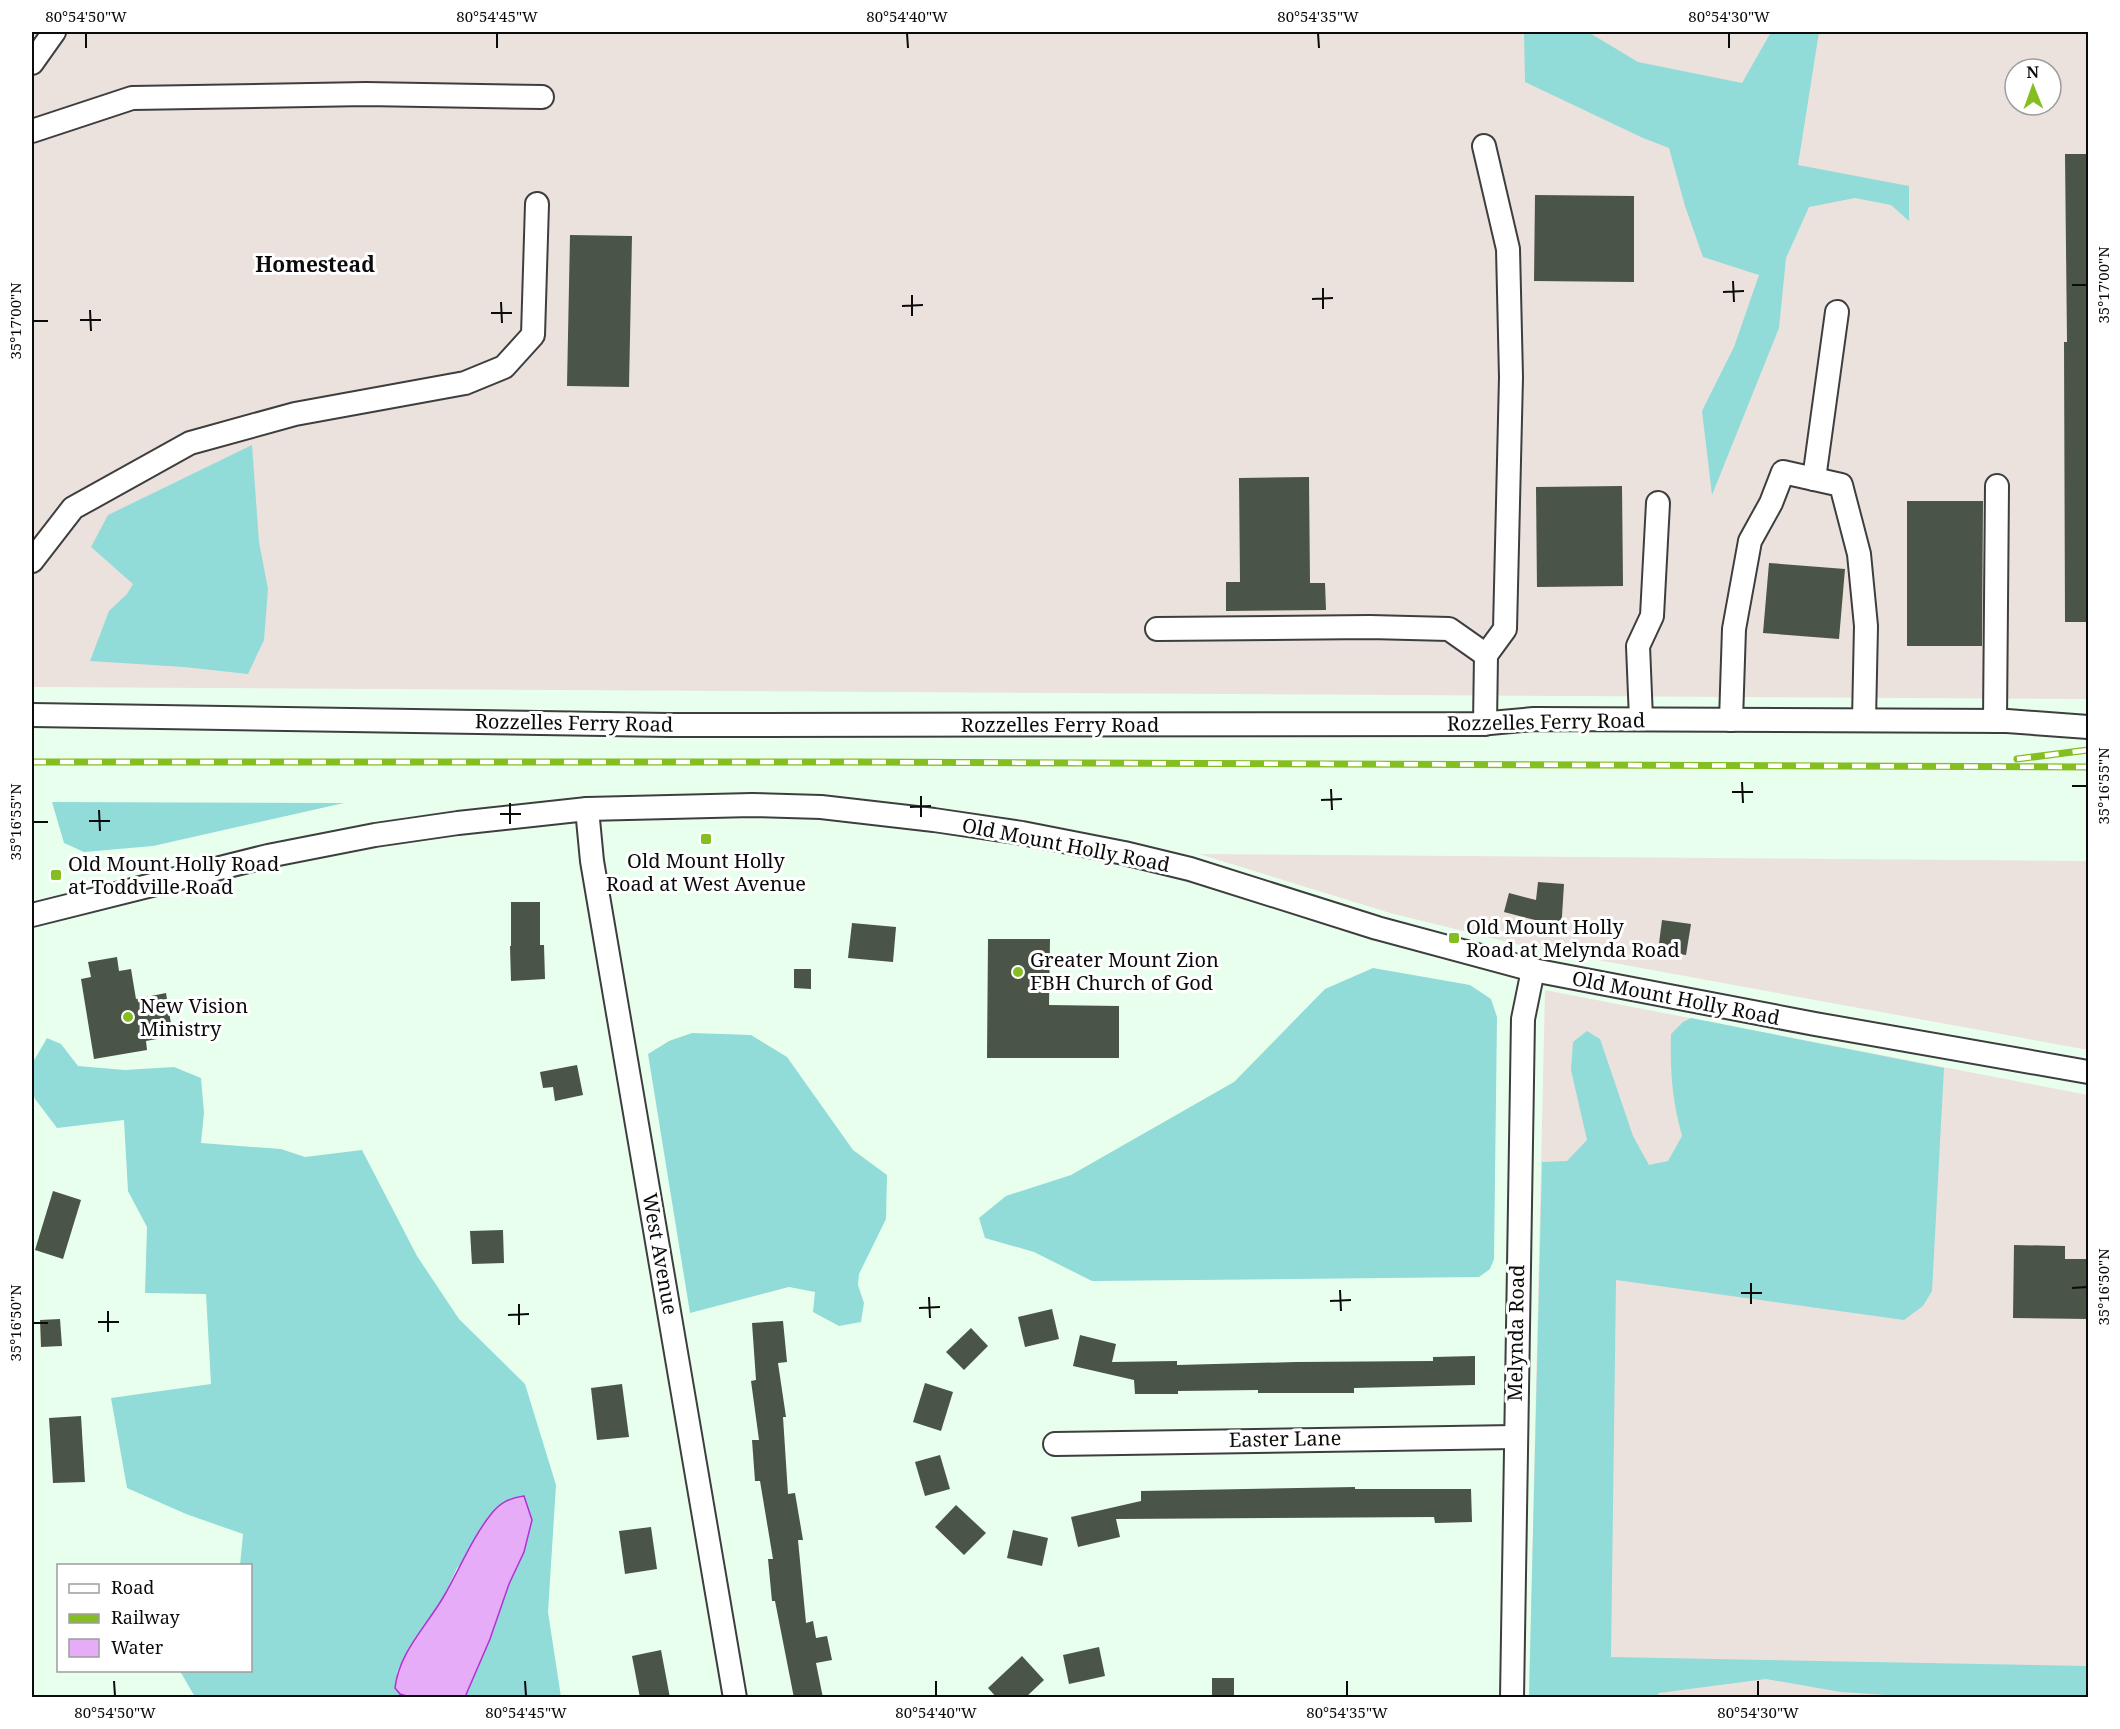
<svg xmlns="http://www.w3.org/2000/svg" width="2120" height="1729" font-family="'Noto Serif',serif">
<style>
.industrial{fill:#ebe2de;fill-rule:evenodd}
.forest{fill:#91dbd8}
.water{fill:#e7acf8;stroke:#b231d1;stroke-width:1.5}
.building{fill:#4a5447}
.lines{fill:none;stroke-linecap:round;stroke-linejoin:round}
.minor-casing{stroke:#3e3e3e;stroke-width:26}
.minor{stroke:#fff;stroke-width:22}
.rail-casing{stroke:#85be20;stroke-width:7}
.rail{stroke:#fff;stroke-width:4.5;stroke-dasharray:14;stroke-linecap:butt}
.ticks{fill:none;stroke:#0b0b0b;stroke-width:2}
.poi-dot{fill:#85be20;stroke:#fff;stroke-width:2}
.labels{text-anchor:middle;stroke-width:6;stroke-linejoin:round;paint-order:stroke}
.street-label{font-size:20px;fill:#0b0b0b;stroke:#fff}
.poi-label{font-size:20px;fill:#0b0b0b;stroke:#fff;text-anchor:start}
.neighbourhood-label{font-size:21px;font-weight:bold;fill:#0b0b0b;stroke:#fff}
.neatline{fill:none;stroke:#0b0b0b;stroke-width:2}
.ticks-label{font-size:15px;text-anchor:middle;fill:#0b0b0b}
</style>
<rect width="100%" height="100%" fill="#e9ffee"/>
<g class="industrial">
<path d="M32,32H2088V699L32,687ZM2015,69H2051V105H2015Z"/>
<polygon points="1199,854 2088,861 2088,1050 1532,948 1390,913"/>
<polygon points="1545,990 2088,1095 2088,1697 1529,1698"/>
</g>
<g class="forest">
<polygon points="1524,32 1588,32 1638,62 1742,83 1771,32 1819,32 1798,165 1909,186 1909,221 1891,205 1855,198 1809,207 1786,258 1779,328 1712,495 1702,411 1734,347 1759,275 1703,257 1685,206 1669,148 1643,138 1525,82"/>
<polygon points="252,445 259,542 268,589 264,640 248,674 184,667 90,661 109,611 127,594 133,584 91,547 108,515"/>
<polygon points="52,802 344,803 153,846 84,852 64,843"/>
<polygon points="1373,968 1470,985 1491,999 1497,1017 1494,1259 1490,1269 1479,1277 1092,1281 1034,1252 985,1238 979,1218 1006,1196 1071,1175 1234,1082 1325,989"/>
<path d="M1691,1018L1944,1068L1932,1291L1923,1306L1904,1320L1616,1280L1611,1657L2088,1666V1697L1934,1698L1841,1692L1766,1679L1659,1693L1656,1697H1529L1542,1162L1567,1161L1587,1140L1571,1070L1573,1042L1587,1031L1600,1039L1633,1136L1649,1165L1668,1161L1682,1136C1672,1099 1670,1072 1671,1034L1683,1022Z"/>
<polygon points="692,1033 751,1035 787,1057 853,1150 887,1175 886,1219 859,1274 858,1285 864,1303 861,1322 839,1326 813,1312 815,1292 789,1287 690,1313 648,1054 669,1041"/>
<polygon points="47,1038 61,1044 78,1066 125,1070 174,1067 201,1078 204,1113 201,1143 281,1149 305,1157 362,1150 417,1256 459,1319 525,1384 556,1485 548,1612 561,1697 444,1697 465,1697 490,1639 509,1584 524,1552 532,1520 523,1496 457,1568 444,1596 409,1648 397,1672 400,1694 413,1697 195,1697 180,1671 250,1670 250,1566 240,1565 243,1534 186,1514 127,1488 111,1398 211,1384 206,1294 145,1293 147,1227 128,1191 124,1120 57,1128 35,1099 32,1090 32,1064"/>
</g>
<path class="water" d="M524,1496L532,1520L524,1552L509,1584L490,1639L465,1697L413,1698L400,1694L395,1688C399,1652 426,1627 444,1596C459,1570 473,1536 492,1513C501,1502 510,1498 524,1496Z"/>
<g class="building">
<polygon points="2065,154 2088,154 2088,622 2065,622 2064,342 2067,342"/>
<polygon points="1535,195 1634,196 1634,282 1534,281"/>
<polygon points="570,235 632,236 629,387 567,386"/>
<polygon points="1309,477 1310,583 1325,583 1326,610 1226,611 1226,582 1240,582 1239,478"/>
<polygon points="1622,486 1623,586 1537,587 1536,487"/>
<polygon points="1907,501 1983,501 1982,646 1907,646"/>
<polygon points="1769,563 1845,569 1839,639 1763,633"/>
<polygon points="1538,882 1564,884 1561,932 1534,930 1535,920 1504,912 1509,893 1536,900"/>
<polygon points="511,902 540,902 540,945 544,945 545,979 511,981 510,946 511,946"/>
<polygon points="1662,920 1691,924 1686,955 1658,951"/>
<polygon points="852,923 896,927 893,962 848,958"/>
<polygon points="988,939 1050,939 1049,1005 1119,1006 1119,1058 987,1058"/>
<polygon points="117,957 119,971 131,969 136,999 166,993 173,1036 146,1041 147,1050 94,1059 81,979 91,977 88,962"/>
<polygon points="794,969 811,969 811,989 794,988"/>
<polygon points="577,1065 583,1095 555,1101 553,1087 543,1088 540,1072"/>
<polygon points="53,1191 81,1200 63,1259 35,1250"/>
<polygon points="503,1230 504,1263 472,1264 470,1231"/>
<polygon points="2014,1245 2065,1246 2065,1259 2088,1259 2088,1319 2013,1318"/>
<polygon points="1052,1309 1059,1339 1025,1347 1018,1317"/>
<polygon points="60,1319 62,1346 41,1347 40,1320"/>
<polygon points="783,1321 787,1362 778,1363 786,1417 783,1417 788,1494 795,1493 803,1540 798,1540 806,1623 813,1621 816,1638 827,1636 832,1660 816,1663 823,1698 794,1698 775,1601 772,1601 768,1559 773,1559 760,1481 755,1481 752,1440 759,1440 751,1381 756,1380 752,1323"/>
<polygon points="971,1328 988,1346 964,1370 946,1352"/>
<polygon points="1080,1335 1116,1344 1112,1362 1177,1361 1177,1365 1296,1362 1433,1361 1433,1357 1475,1356 1475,1385 1354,1388 1354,1393 1258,1393 1258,1390 1178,1391 1178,1394 1135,1394 1134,1380 1073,1366"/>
<polygon points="925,1383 953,1392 941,1431 913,1422"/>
<polygon points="622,1384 629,1437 597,1440 591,1388"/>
<polygon points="81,1416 85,1482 53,1483 49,1418"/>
<polygon points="940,1455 950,1489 925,1496 915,1462"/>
<polygon points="1355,1487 1355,1489 1471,1489 1472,1522 1435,1523 1434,1517 1116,1519 1120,1537 1078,1547 1071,1517 1141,1501 1141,1491"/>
<polygon points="956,1505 986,1533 964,1555 935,1527"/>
<polygon points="651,1527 657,1569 625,1574 619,1531"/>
<polygon points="1013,1530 1048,1538 1042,1566 1007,1558"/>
<polygon points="1099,1647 1105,1676 1069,1684 1063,1655"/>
<polygon points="661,1650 670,1698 640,1698 632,1656"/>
<polygon points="1022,1656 1044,1680 1025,1698 997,1698 988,1688"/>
<rect x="1212" y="1678" width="22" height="20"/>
</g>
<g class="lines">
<g class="minor-casing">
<g id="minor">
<polyline points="32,63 54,32"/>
<polyline points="32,131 132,98 366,94 542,97"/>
<polyline points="1484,146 1508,249 1511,377 1505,629 1486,655 1485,724"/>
<polyline points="1814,479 1837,312"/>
<polyline points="32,561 73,508 190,443 295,414 465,383 504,367 533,335 537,204"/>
<polyline points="1157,629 1370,627 1449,629 1486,655"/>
<polyline points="32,715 669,725 1479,724 1534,719 2007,721 2088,727"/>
<polyline points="1641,719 1638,646 1652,616 1658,503"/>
<polyline points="1731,720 1734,629 1750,541 1771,503 1783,472 1841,485 1859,554 1866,626 1864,720"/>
<polyline points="1995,721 1997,486"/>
<polyline points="587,809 592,861 735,1698"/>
<polyline points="32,915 268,856 375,835 458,823 587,809 752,805 821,807 934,820 1022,833 1124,853 1190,869 1377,928 1533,970 1815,1024 2088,1072"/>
<polyline points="1055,1444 1515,1437"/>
<polyline points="1512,1698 1523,1019 1533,970"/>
</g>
</g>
<use href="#minor" class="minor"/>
<g class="rail-casing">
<g id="rail">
<polyline points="2017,759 2088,750"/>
<polyline points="32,762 862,762 2088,767"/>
</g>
</g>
<use href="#rail" class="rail"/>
</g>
<path class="ticks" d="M86,33V48M497,33V48M907,33L908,48M1318,33L1319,48M1729,33V48M1733,281L1734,302M2072,285H2087M1323,288V309M1723,292L1744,291M912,295V316M1312,299L1333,298M501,302L502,323M902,306L923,305M90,310L91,331M491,313H512M80,320H101M33,321H48M1742,782L1743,803M2072,786H2087M1331,789L1332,810M1732,792H1753M921,796V817M1321,800L1342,799M510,803V824M910,807L931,806M99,810L100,831M500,814H521M89,821H110M33,822H48M1751,1283V1304M2072,1288L2087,1287M1340,1290L1341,1311M1741,1293H1762M929,1297L930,1318M1330,1301L1351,1300M519,1304V1325M919,1308L940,1307M108,1311V1332M508,1315L529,1314M98,1322H119M33,1323H48M114,1681L115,1696M525,1681L526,1696M936,1681V1696M1347,1681V1696M1758,1681V1696"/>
<g class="poi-dot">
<rect x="700" y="833" width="12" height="12" rx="3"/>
<rect x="50" y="869" width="12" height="12" rx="3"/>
<rect x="1448" y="932" width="12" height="12" rx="3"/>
<circle cx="1018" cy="972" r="6"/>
<circle cx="128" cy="1017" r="6"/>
</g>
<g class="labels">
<g class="street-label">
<text transform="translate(1546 722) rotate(-1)" y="7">Rozzelles Ferry Road</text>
<text transform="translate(574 723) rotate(1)" y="7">Rozzelles Ferry Road</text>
<text x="1060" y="732">Rozzelles Ferry Road</text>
<text transform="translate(1066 845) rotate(11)" y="7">Old Mount Holly Road</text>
<text transform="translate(1676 998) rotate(11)" y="7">Old Mount Holly Road</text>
<text transform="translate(660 1254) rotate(80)" y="7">West Avenue</text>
<text transform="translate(1516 1333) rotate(-89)" y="7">Melynda Road</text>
<text transform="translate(1285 1439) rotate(-1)" y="7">Easter Lane</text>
</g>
<g class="poi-label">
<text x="706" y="868" text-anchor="middle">Old Mount Holly<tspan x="706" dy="23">Road at West Avenue</tspan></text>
<text x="68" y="871">Old Mount Holly Road<tspan x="68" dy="23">at Toddville Road</tspan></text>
<text x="1466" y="934">Old Mount Holly<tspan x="1466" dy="23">Road at Melynda Road</tspan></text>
<text x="1030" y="967">Greater Mount Zion<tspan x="1030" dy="23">FBH Church of God</tspan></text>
<text x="140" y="1013">New Vision<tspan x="140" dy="23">Ministry</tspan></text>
</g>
<g class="neighbourhood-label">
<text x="315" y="272">Homestead</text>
</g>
</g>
<rect width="2120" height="1729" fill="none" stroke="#ffffff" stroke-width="66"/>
<rect x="57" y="1564" width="195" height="108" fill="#ffffff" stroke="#9d9d9d" stroke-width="1.5"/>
<rect x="69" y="1584" width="30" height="9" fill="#ffffff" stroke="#9d9d9d" stroke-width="1.5"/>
<text x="111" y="1594" font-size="18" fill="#0b0b0b">Road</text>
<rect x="69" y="1614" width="30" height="9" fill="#85be20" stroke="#9d9d9d" stroke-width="1.5"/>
<text x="111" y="1624" font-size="18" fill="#0b0b0b">Railway</text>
<rect x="69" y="1639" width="30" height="18" fill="#e7acf8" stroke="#9d9d9d" stroke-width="1.5"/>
<text x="111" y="1654" font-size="18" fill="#0b0b0b">Water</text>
<g transform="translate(2033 87) rotate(359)"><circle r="28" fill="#ffffff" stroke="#9d9d9d" stroke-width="1.5"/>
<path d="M0-4.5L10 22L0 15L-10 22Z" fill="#85be20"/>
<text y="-9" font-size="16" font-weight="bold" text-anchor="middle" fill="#0b0b0b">N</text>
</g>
<rect x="33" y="33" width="2054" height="1663" class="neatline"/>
<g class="ticks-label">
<text x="86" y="22">80°54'50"W</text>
<text x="497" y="22">80°54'45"W</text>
<text x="907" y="22">80°54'40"W</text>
<text x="1318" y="22">80°54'35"W</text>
<text x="1729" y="22">80°54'30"W</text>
<text transform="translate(2104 285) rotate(-90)" y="5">35°17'00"N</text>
<text transform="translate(16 321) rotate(-90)" y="5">35°17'00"N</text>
<text transform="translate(2104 786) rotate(-90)" y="5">35°16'55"N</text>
<text transform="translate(16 822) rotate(-90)" y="5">35°16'55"N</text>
<text transform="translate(2104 1287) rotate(-90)" y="5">35°16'50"N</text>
<text transform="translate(16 1323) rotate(-90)" y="5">35°16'50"N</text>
<text x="115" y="1718">80°54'50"W</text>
<text x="526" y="1718">80°54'45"W</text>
<text x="936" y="1718">80°54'40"W</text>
<text x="1347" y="1718">80°54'35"W</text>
<text x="1758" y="1718">80°54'30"W</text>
</g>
</svg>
